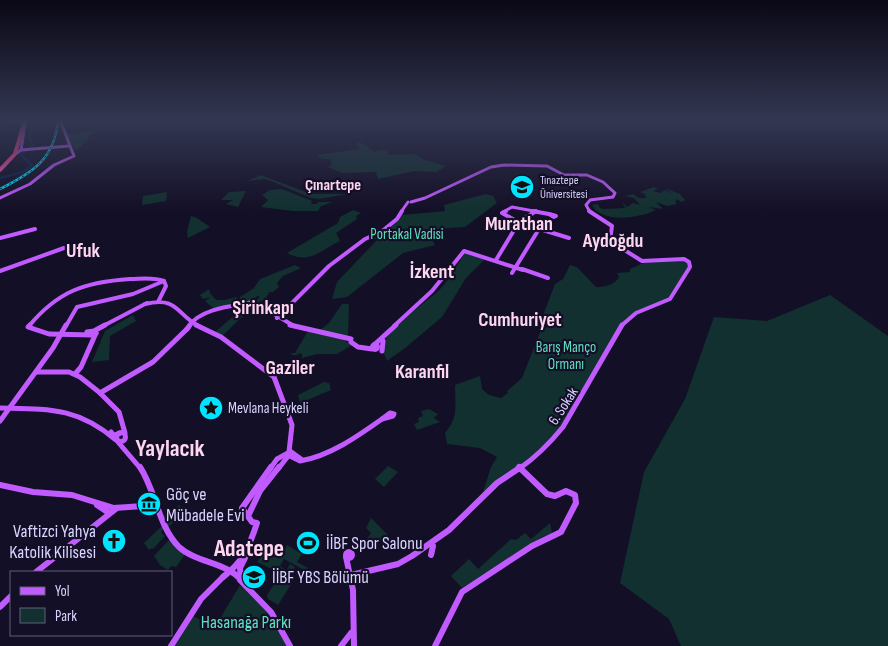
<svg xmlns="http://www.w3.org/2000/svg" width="888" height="646" font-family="'Sofia Sans Condensed',sans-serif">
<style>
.green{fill:#12302f}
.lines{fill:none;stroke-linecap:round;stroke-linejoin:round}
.river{stroke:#0c2248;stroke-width:2.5}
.major-far3{stroke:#c25bff;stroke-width:3}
.major-far2{stroke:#c25bff;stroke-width:4}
.major-far1{stroke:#c25bff;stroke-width:5}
.major{stroke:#c25bff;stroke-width:6}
.highway{stroke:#ff4fa3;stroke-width:4}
.rail-casing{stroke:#00e5ff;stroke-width:2.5}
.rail{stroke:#130f26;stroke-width:1;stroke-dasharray:2.5;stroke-linecap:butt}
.labels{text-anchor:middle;stroke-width:4.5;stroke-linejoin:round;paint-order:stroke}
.far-poi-label{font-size:12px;fill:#d9d4ff;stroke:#130f26;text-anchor:start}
.park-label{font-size:15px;fill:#5fe0c0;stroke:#130f26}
.street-label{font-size:15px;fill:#d9d4ff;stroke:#130f26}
.poi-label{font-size:15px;fill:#d9d4ff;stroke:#130f26;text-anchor:start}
.far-district-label{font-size:16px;font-weight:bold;fill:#ffd6f0;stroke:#130f26}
.near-poi-label{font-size:18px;fill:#d9d4ff;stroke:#130f26;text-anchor:start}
.near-park-label{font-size:18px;fill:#5fe0c0;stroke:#130f26}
.district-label{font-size:20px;font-weight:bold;fill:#ffd6f0;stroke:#130f26}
.near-district-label{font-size:24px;font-weight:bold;fill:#ffd6f0;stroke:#130f26}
</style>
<rect width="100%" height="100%" fill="#130f26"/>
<g class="green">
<path d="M96,131C88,137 84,146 75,150L66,134Z"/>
<polygon points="360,142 377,153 377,150 388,150 388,155 416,154 423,159 446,166 436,172 414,171 378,179 376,172 343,173 328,167 331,165 331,159 323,159 316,155 360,149 356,144"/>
<polygon points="261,175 311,194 347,194 319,199 311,198 271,181 264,179 247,181"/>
<path d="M654,187L658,189L653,191L660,193L665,190L672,194L665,188L680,194L685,200L681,202L677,199L675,202L677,204L667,206L656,202L663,209L649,207L656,210C641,218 601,224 592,205L598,204L600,208L603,209L625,208L622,202L627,207L633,203L640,205L634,198L625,196L633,194L639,198H646L645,194L640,192Z"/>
<polygon points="282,189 312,201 311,204 317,204 317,202 333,202 321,206 318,211 293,211 261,207 268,200 262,195 270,190"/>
<polygon points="246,191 238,207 226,204 233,200 221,200 229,192"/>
<polygon points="167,192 166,201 142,205 143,196"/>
<polygon points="486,194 493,196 497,203 465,227 448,228 433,233 432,239 435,245 403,253 347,297 332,299 337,282 377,240 370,237 382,233 377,239 402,215 445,211 444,205"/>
<path d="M353,210L361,213L356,216L357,219L336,233L340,241C321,250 309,265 287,253L338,223L340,217Z"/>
<polygon points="191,216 197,218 210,227 188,238 187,232"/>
<path d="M465,253L485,259L466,278L442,317L405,348L387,361L382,349C384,331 422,305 435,294C448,283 456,267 465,253Z"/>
<path d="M683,260L688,263V270L671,298L632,315L613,337L601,362L556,435L527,462L500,477L482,495L491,467L497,457L480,448L447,444L445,433C459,416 455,406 455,385L480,376L482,389L489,395L501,398L508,393L507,391L522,378L542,327L546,328L552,324L542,318L555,284L563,279L570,265L577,267L596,287C604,287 615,285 619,277L617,273L630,272V269L646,262Z"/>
<polygon points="295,265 301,268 283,276 277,283 279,287 273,292 269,292 266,299 259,302 256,301 260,297 257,296 252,301 240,302 240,297 254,288 260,279"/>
<polygon points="209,289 210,293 216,300 224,300 237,297 238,303 214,309 205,301 211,297 203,299 200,295"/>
<polygon points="830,295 888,336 888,646 681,646 669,619 620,583 644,472 685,399 714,317 767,321"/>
<polygon points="249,303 261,307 243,316 222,336 215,332"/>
<polygon points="342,304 349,304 348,335 347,337 320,330 329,323"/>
<polygon points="133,315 136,321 110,336 109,360 92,362 105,331"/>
<polygon points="308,331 342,339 352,345 337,354 317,354 302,358 302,354 296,353 299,355 292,355 291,353 295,353"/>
<polygon points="324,382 329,383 331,390 300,403 298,395"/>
<polygon points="429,409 438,414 434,418 440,422 417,430 414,424 419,422 418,418 423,416 421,411"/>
<polygon points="388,466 398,472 384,487 375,479"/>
<polygon points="179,505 189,514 177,524 175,521 167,528 163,517"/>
<polygon points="371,518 389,536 388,538 373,545 366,540 371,533 366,528"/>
<polygon points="550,523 552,533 542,537 462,588 451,576 469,559 478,569 511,539 516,540 525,533 531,539"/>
<polygon points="162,526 164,527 161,533 165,536 153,549 152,548 149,550 144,543"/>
<polygon points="170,539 186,553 176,567 171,566 168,570 160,565 154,556"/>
<polygon points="287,545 302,554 297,562 308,568 306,571 284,559 280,566 288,571 287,569 290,564 295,567 289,577 257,562 267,549 280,557"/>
<polygon points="280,575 292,583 278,605 268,599 267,595"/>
<polygon points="240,585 262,603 289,646 172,646 191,615 215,627"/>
</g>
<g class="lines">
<polyline class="river" points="0,178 23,172 32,165 21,155 33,145 29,136 33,126 39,120"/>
<g class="major-far3">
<polyline points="8,120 23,121"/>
<polyline points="21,150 69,146"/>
<polyline points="17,153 21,150 25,124"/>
<polyline points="0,198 30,184 54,165 74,156 60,120"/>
<polyline points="411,202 425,198 491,167 504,165 547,166 564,175 587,175 603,182 615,193 613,197 590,200 586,205 590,212"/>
<polyline points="401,212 408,202"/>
<polyline points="503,212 512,207 539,212"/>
<polyline points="534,212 536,211"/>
</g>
<g class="major-far2">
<polyline points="506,211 502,213 520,223 569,238"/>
<polyline points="532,211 549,214"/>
<polyline points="589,211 612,226 610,241"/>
<polyline points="554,217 549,214 556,216"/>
<polyline points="0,238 35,229"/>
<polyline points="610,241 642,261 684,259 689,262 690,267 670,299 636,313 621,326"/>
<polyline points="496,260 519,222 536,211"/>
<polyline points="522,269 548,278"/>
<polyline points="0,271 64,248"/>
<polyline points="512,273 539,229"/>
<path d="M145,304C179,296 176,315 199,326"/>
<polyline points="277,318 329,266 365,239 381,232 397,219 402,211"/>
<path d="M29,326C58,291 85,282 130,279C141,279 153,277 164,281L166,286L158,302"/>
<polyline points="66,326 77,307 133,294 164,281"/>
<polyline points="103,326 147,303"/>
<path d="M189,326C201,308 234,306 254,302L294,326"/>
<polyline points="394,326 432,291 464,251 523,270"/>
</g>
<g class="major-far1">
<polyline points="30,325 28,327 49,334 92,335 96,333"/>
<polyline points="196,325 221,337 274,377 292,425 289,452"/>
<polyline points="290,325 351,339"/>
<polyline points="187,329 190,325"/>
<polyline points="87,332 94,331 105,325"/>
<polyline points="351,342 358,347 372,349"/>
<circle cx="375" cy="347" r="2.5"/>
<polyline points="374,345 396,325"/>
<polyline points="382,351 383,341"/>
<polyline points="36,372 69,372 80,377 99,392 119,412 125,433"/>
<polyline points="75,374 81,367 96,333"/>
<polyline points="100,393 153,362 188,328"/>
<path d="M0,408C49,409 77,407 116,440"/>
<polygon points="390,413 394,414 393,416 382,419"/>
<polyline points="0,421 53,348 66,325"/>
<polyline points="111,432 113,435 119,434"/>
<circle cx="121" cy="437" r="4.5"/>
<polyline points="118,442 141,469"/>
<polyline points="290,451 301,459"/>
<path d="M290,456L300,461C330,456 358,436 382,419"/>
<polyline points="519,467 521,469"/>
<polyline points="270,469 277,459 288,453"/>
<polyline points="278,469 289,455"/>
<path d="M519,469C536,457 550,443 563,427L622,325"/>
</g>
<g class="major">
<path d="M140,467C156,491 158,526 179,547C196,563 227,562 242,581"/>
<polyline points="0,485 33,492 72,495 114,508 158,505"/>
<polyline points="97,505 109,513"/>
<polyline points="248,516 260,491 279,467"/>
<circle cx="349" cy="555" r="3"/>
<polyline points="431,555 433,546"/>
<polyline points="346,557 353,590 354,646"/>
<polyline points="36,572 117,508"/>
<polyline points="351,575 398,564 412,556 449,530 497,483 521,467"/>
<path d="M223,577C244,561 249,547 257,523L252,522L242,508L271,467"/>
<polyline points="241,579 240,568 245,558"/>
<polyline points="240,580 271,612 290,646"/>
<polyline points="0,607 11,596"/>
<polyline points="171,646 201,599 224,576"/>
<polyline points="341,646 351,633"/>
<polyline points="435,646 462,592 532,546 561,532 576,503 575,495 566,491 555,496 547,494 519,467"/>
</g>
<polyline class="highway" points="0,170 15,154 25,120"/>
<g class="rail-casing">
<path id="rail" d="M0,189C32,173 55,159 58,120"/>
</g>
<use href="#rail" class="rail"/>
</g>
<linearGradient id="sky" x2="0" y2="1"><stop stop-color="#0a0815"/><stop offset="0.57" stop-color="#333752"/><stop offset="1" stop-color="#333752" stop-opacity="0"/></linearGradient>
<rect width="888" height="211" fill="url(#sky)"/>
<defs>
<g id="university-disc" transform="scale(1.25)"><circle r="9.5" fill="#00e5ff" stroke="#130f26"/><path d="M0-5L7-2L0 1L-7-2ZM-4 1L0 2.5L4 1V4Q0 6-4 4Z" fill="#111"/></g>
<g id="sight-disc" transform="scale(1.25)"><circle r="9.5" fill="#00e5ff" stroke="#130f26"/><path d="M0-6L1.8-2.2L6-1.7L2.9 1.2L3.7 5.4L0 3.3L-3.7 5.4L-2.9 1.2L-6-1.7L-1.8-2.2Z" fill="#111"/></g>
<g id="museum-disc" transform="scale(1.25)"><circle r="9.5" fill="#00e5ff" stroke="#130f26"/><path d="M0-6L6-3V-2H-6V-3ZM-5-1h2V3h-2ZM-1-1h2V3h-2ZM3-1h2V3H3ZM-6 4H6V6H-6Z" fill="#111"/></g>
<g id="church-disc" transform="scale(1.25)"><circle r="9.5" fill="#00e5ff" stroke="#130f26"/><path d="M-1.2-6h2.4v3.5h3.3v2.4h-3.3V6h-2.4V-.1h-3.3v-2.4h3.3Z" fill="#111"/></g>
<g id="stadium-disc" transform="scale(1.25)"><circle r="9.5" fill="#00e5ff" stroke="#130f26"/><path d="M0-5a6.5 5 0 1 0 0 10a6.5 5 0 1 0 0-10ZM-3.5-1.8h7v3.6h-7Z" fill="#111"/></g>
</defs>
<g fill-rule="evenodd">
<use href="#university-disc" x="522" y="187"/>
<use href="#sight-disc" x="211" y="408"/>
<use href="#museum-disc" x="149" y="504"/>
<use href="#church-disc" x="114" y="541"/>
<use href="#stadium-disc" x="308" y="543"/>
<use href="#university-disc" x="254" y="577"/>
</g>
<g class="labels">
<g class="far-poi-label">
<text x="540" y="184">Tınaztepe<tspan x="540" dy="14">Üniversitesi</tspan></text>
</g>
<g class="park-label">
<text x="407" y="239">Portakal Vadisi</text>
<text x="566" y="352">Barış Manço<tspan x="566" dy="17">Ormanı</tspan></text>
</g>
<g class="street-label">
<text transform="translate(563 406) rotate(-57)" y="5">6. Sokak</text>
</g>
<g class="poi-label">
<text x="228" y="413">Mevlana Heykeli</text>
</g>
<g class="far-district-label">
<text x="333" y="190">Çınartepe</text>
</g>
<g class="near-poi-label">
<text x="166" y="500">Göç ve<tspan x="166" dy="21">Mübadele Evi</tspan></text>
<text x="96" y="537" text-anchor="end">Vaftizci Yahya<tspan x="96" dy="21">Katolik Kilisesi</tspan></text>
<text x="326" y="549">İİBF Spor Salonu</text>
<text x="272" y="583">İİBF YBS Bölümü</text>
</g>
<g class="near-park-label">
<text x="246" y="628">Hasanağa Parkı</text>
</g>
<g class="district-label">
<text x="519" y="230">Murathan</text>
<text x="613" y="247">Aydoğdu</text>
<text x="83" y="257">Ufuk</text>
<text x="432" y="278">İzkent</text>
<text x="263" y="314">Şirinkapı</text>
<text x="520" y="326">Cumhuriyet</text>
<text x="290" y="374">Gaziler</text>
<text x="422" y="378">Karanfil</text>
</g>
<g class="near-district-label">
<text x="170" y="456">Yaylacık</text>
<text x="249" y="556">Adatepe</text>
</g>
</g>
<rect x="10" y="571" width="162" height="65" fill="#130f26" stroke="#625e7d"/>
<rect x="20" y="587" width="25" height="8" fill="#c25bff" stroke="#625e7d"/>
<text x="55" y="596" font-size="15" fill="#d9d4ff">Yol</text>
<rect x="20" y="608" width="25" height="15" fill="#12302f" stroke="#625e7d"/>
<text x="55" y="621" font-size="15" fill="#d9d4ff">Park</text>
</svg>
